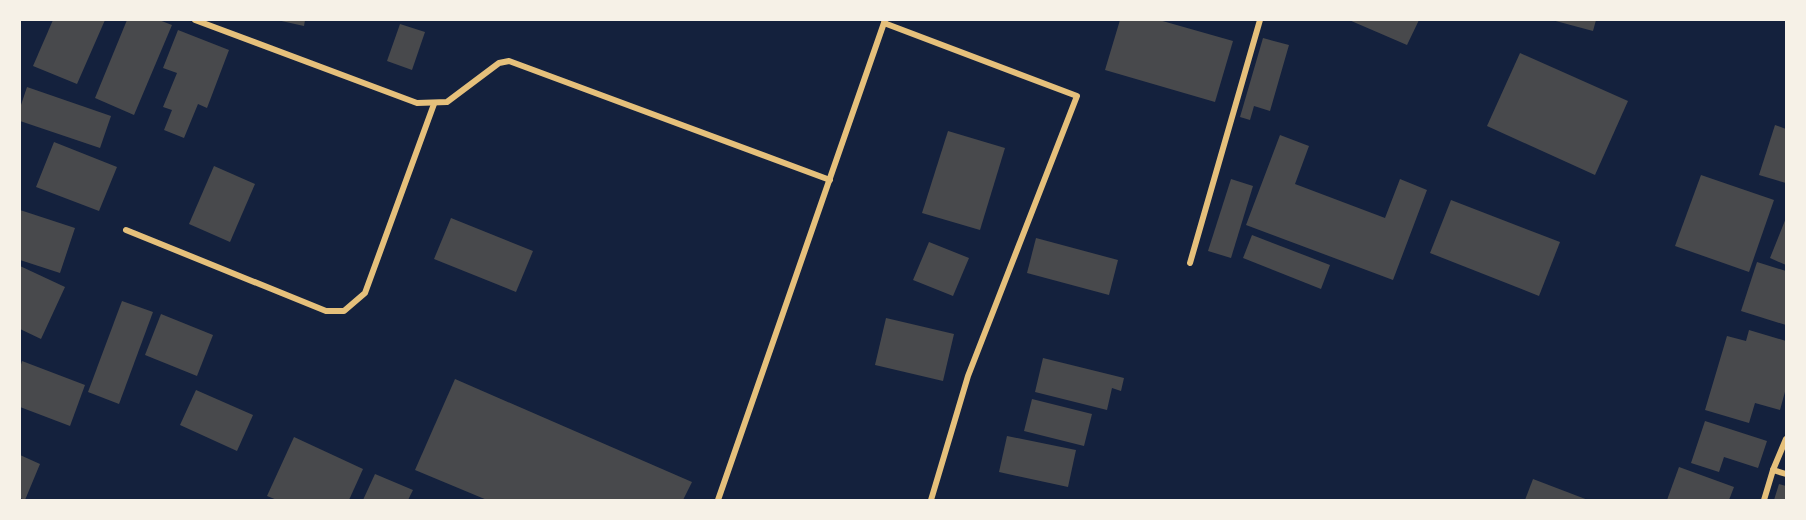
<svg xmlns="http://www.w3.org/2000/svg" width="1806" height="520" font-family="'Archivo Narrow',sans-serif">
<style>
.building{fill:#48494c}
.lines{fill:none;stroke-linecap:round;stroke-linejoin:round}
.minor{stroke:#e5c07b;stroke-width:6}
</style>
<rect width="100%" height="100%" fill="#14213d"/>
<g class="building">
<polygon points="53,20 105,20 77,84 33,66"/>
<polygon points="127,20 159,20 172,25 134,115 95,98"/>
<polygon points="277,20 305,20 304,26"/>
<polygon points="1120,20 1159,20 1233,41 1215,102 1105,70"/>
<polygon points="1349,20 1419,20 1407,45"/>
<polygon points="1552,20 1596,20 1593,31"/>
<polygon points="400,24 425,32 412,70 387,61"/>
<polygon points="178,30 229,50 207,108 198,104 184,138 164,130 172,110 163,107 177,73 163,68"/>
<polygon points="1263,38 1289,45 1270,111 1254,106 1250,120 1240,117"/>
<polygon points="1520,53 1628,101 1595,175 1487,126"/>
<polygon points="27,87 111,116 100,148 20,121 20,108"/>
<polygon points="1775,125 1786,129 1786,183 1759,175"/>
<polygon points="948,131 1005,148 980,230 922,213"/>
<polygon points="1280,135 1309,146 1295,184 1385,218 1400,179 1427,190 1393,280 1246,225"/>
<polygon points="54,142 117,167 99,211 36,187"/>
<polygon points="214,166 255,184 230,242 189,224"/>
<polygon points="1701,175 1774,200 1749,272 1675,246"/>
<polygon points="1231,179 1253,186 1231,258 1208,251"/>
<polygon points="1451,200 1560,242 1539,296 1430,253"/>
<polygon points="20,210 75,228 60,273 20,260"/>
<polygon points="451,218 533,251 516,292 434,259"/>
<polygon points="1786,218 1786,265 1770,258"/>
<polygon points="1252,235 1330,265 1321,289 1243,258"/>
<polygon points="1036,238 1118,260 1109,295 1027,273"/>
<polygon points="929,242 969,258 953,296 913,280"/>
<polygon points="1757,262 1786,271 1786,325 1741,311"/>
<polygon points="20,266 65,287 41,339 20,329"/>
<polygon points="122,301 153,312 119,404 88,392"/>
<polygon points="161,314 213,335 197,376 145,355"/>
<polygon points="886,318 954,334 943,381 875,365"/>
<polygon points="1749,330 1786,341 1786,388 1780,410 1755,403 1749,423 1705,410 1727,336 1746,341"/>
<polygon points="1043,358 1124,378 1121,391 1112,388 1107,410 1035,392"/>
<polygon points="22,361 85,385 70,426 20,407 20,368"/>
<polygon points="455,379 692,482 683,500 487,500 415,470"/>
<polygon points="196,390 253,415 237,451 180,425"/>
<polygon points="1032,399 1092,414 1084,446 1024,431"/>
<polygon points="1705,421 1767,441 1758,468 1724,457 1719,472 1691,463"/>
<polygon points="1007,436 1076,450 1068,487 999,472"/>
<polygon points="294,437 363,469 349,500 277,500 267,496"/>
<polygon points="20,455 40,464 25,500 20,498"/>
<polygon points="1679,467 1734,487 1729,500 1667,500"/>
<polygon points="375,474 413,490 408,500 363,500"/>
<polygon points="1533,479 1588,500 1525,500"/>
<polygon points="1779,484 1786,486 1786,500 1774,500"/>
</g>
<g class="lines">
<g class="minor">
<polyline points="195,20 417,103 447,102 499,63 509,61 830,180"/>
<polyline points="884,23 1077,96 968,376 931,500"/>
<polyline points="126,230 326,311 344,311 365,293 434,104"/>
<polyline points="1190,263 1260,20"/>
<polyline points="1773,470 1786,474"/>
<polyline points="718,500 885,20"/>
<polyline points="1764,500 1773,470 1786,439"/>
</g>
</g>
<rect width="1806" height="520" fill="none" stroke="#f6f1e7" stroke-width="42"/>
</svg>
